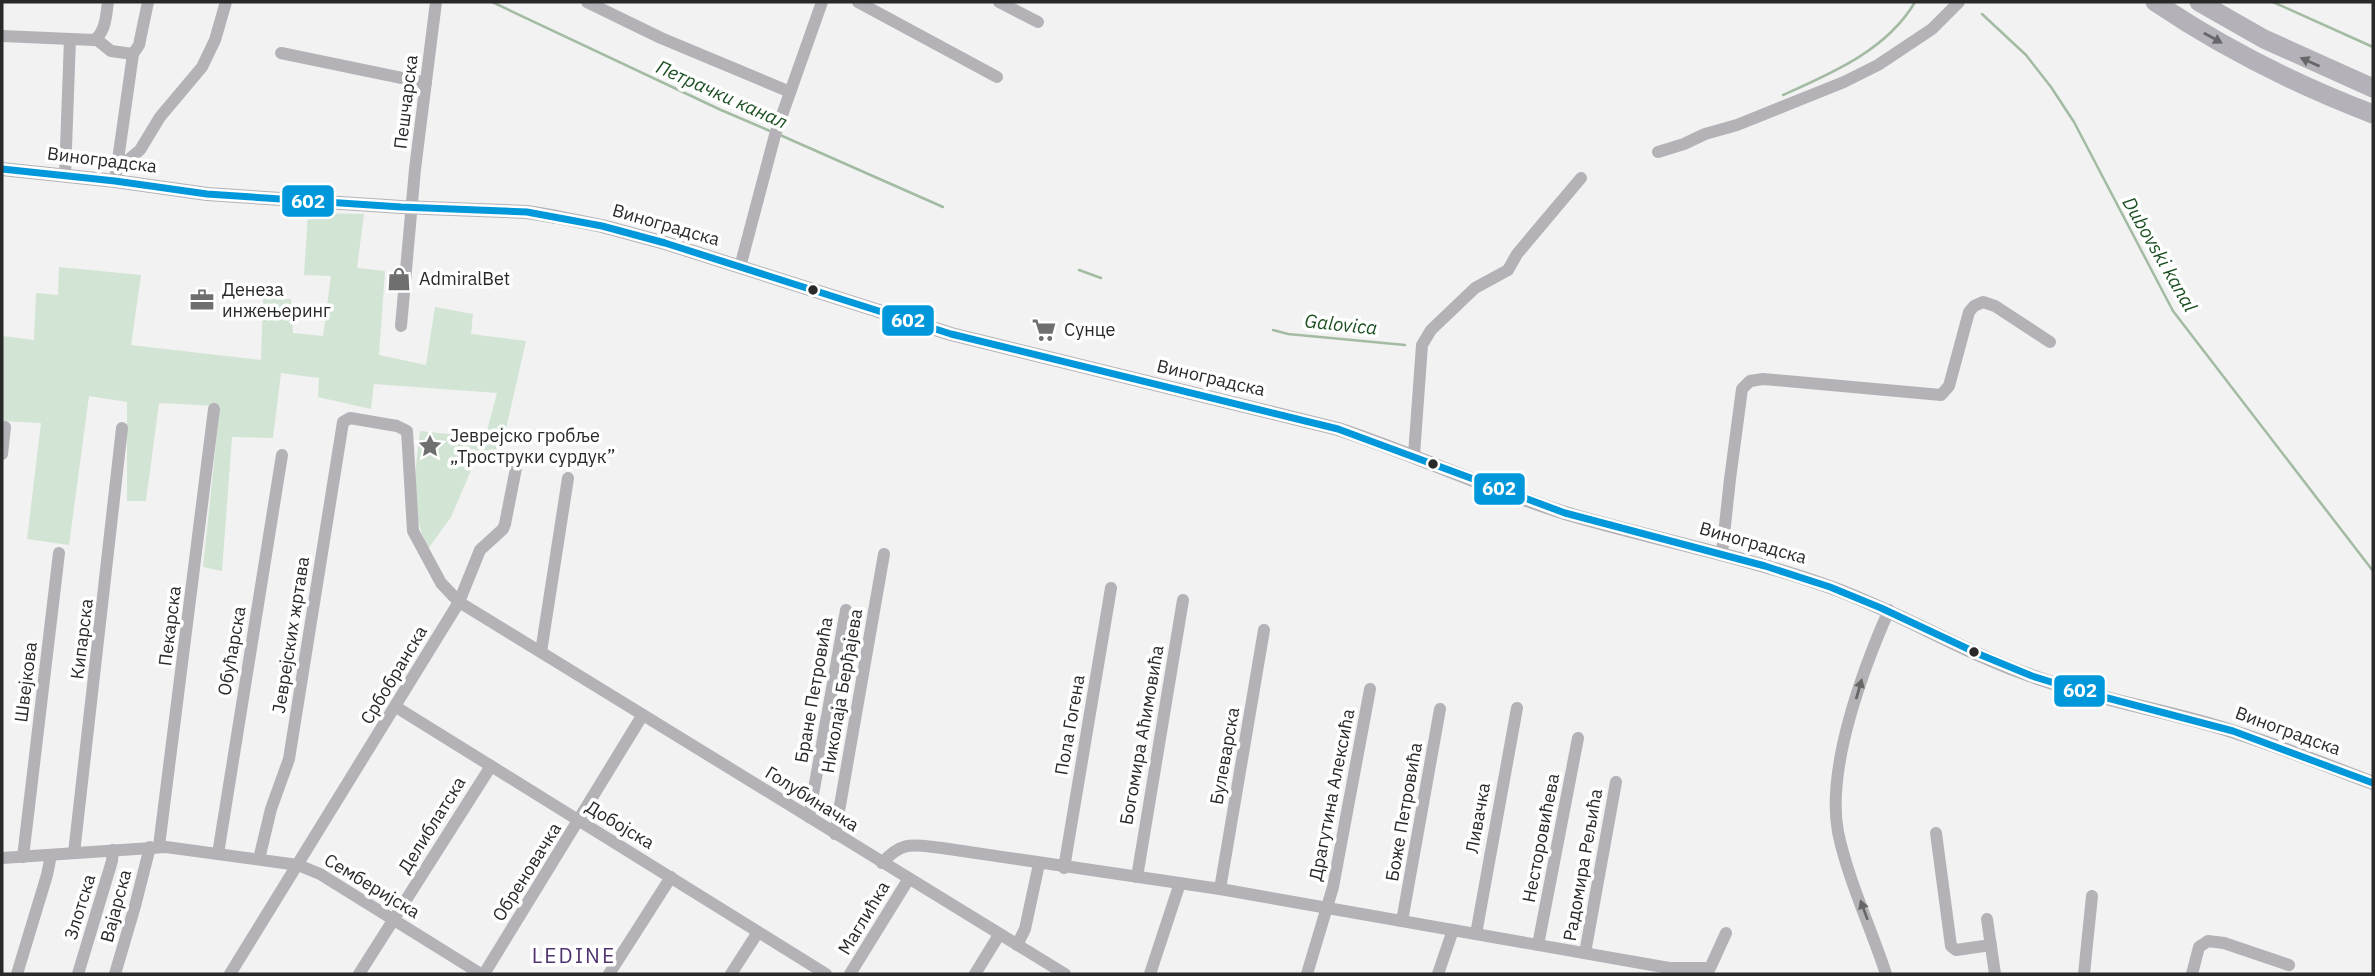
<svg xmlns="http://www.w3.org/2000/svg" width="2375" height="976" font-family="'IBM Plex Sans',sans-serif">
<style>
.green{fill:#d2e4d3}
.lines{fill:none;stroke-linecap:round;stroke-linejoin:round}
.stream{stroke:#a3bba3;stroke-width:2.5}
.minor{stroke:#b4b2b7;stroke-width:12}
.tertiary{stroke:#b4b2b7;stroke-width:14}
.trunk{stroke:#b4b2b8;stroke-width:19}
.bus-1-casing{stroke:#fff;stroke-width:12}
.bus-1{stroke:#0098da;stroke-width:7}
.oneway{fill:#676769}
.oneway2{fill:#676768}
.bus-dot{fill:#282928;stroke:#fff;stroke-width:2.5}
.labels{text-anchor:middle;stroke-width:7;stroke-linejoin:round;paint-order:stroke}
.street-label{font-size:18px;fill:#282928;stroke:#fff}
.poi-label{font-size:18px;fill:#282928;stroke:#fff;text-anchor:start}
.water-label{font-size:19px;font-style:italic;fill:#1c4f22;stroke:#fff}
.quarter-label{font-size:21px;letter-spacing:2px;fill:#50346f;stroke:#fff}
.line-badge{stroke:#fff;stroke-width:2.5}
.badge-label{font-size:19px;text-anchor:middle;font-weight:bold;fill:#fff}
</style>
<rect width="100%" height="100%" fill="#f1f2f1"/>
<path class="green" d="M308,213L364,214L357,268L385,271L379,355L426,365L435,307L473,314L471,334L526,341L501,451L487,450L478,454L451,517L428,549C409,508 415,474 420,431L485,438L497,393L374,384L371,409L318,397L319,378L281,373L273,438L232,437L222,571L203,567L220,406L159,403L146,501H127V402L89,396L69,545L27,539L41,423L2,421V336L34,340L36,293L58,295L59,267L141,275L131,345L261,360L263,298L291,299L293,333L323,336L331,276L304,275Z"/>
<g class="lines">
<g class="stream">
<polyline points="492,2 721,110 770,131"/>
<polyline points="2273,2 2373,47"/>
<polyline points="1982,14 2026,55 2051,87 2074,122 2173,311 2373,571"/>
<path d="M1783,95C1832,73 1887,50 1915,2"/>
<polyline points="780,135 943,207"/>
<polyline points="1079,270 1101,278"/>
<polyline points="1273,330 1288,334 1405,345"/>
</g>
<g class="minor">
<polyline points="587,2 661,38 790,92"/>
<polyline points="858,2 997,77"/>
<polyline points="999,2 1038,22"/>
<path d="M2,36L94,40C106,32 106,15 108,2"/>
<polyline points="96,39 111,51 133,54"/>
<polyline points="281,53 426,83"/>
<polyline points="1658,152 1684,144 1705,134 1737,125 1844,82 1878,65 1932,29 1959,2"/>
<polyline points="118,163 128,160 140,150 160,117 202,67 215,40 226,2"/>
<polyline points="65,175 70,39"/>
<polyline points="115,181 133,54 139,45 148,2"/>
<polyline points="740,267 775,135 822,2"/>
<polyline points="401,326 415,169 436,2"/>
<polyline points="2,454 5,427"/>
<polyline points="1414,455 1422,345 1431,330 1475,288 1508,270 1517,254 1581,178"/>
<polyline points="1722,553 1730,479 1742,389 1750,381 1763,379 1941,395 1949,386 1969,312 1974,306 1983,302 1995,306 2050,342"/>
<polyline points="541,652 568,478"/>
<polyline points="396,707 826,974"/>
<polyline points="809,817 846,610"/>
<polyline points="1936,833 1951,946 1956,950 1991,945"/>
<polyline points="835,834 884,554"/>
<polyline points="159,846 214,409"/>
<polyline points="74,853 122,428"/>
<polyline points="218,854 282,455"/>
<polyline points="23,857 59,553"/>
<polyline points="2,858 166,847 298,865 320,874 481,974"/>
<polyline points="259,859 271,809 289,759 343,422 350,418 397,426 407,431 413,531 441,583 459,602 1065,974"/>
<path d="M882,863C903,840 913,845 942,848L1220,889L1669,968H1710L1726,933"/>
<polyline points="1064,868 1111,588"/>
<polyline points="1137,877 1183,600"/>
<polyline points="1220,889 1264,630"/>
<polyline points="1987,919 1995,974"/>
<polyline points="1402,921 1440,709"/>
<polyline points="1476,934 1517,708"/>
<polyline points="1017,945 1025,929 1039,864"/>
<polyline points="1538,945 1578,738"/>
<polyline points="1585,953 1616,782"/>
<polyline points="17,974 47,875 51,855"/>
<polyline points="78,974 112,861 113,850"/>
<polyline points="115,974 135,906 150,847"/>
<polyline points="230,974 459,602 480,550 503,529 505,524 517,463"/>
<polyline points="359,974 491,766"/>
<polyline points="484,974 642,716"/>
<polyline points="609,974 671,877"/>
<polyline points="731,974 758,932"/>
<polyline points="850,974 908,880"/>
<polyline points="975,974 999,935"/>
<polyline points="1150,974 1180,883"/>
<polyline points="1307,974 1333,887 1370,689"/>
<polyline points="1438,974 1453,930"/>
<path d="M1886,974C1871,928 1848,880 1838,832C1826,768 1863,669 1889,610"/>
<polyline points="2084,974 2092,896"/>
<polyline points="2192,974 2199,947 2208,941 2224,943 2289,965"/>
</g>
<path class="tertiary" d="M2,169L115,181L207,194L401,207L527,212L557,217L602,226L665,243L951,334L1338,429C1414,454 1488,489 1565,513C1653,539 1744,556 1830,587C1900,612 1962,652 2032,676C2091,697 2152,708 2212,725C2267,741 2320,763 2373,783"/>
<g class="trunk">
<path d="M2155,2C2223,48 2297,85 2373,114"/>
<polyline points="2199,2 2264,39 2373,88"/>
</g>
<g class="bus-1-casing">
<polyline id="bus-1" points="2,169 115,181 207,194 401,207 527,212 602,226 665,243 951,334 1338,429 1565,513 1765,566 1830,587 1881,608 1981,655 2032,676 2077,690 2233,731 2373,783"/>
</g>
<use href="#bus-1" class="bus-1"/>
</g>
<defs><path id="oneway-solid" d="M-6-.8H1V-3.2L6.5 0L1 3.2V.8H-6Z" transform="scale(1.75)"/></defs>
<g class="oneway">
<use href="#oneway-solid" transform="translate(2213 38) rotate(29)"/>
<use href="#oneway-solid" transform="translate(2310 62) rotate(-156)"/>
</g>
<g class="oneway2">
<use href="#oneway-solid" transform="translate(1859 689) rotate(-74)"/>
<use href="#oneway-solid" transform="translate(1864 910) rotate(-110)"/>
</g>
<defs>
<g id="shop-bare" transform="scale(1.89)"><path d="M-5-2.5h2.3a2.7 3.5 0 0 1 5.4 0H5L5.5 6h-11ZM-1.5-2.5h3a1.5 2.3 0 0 0-3 0Z" fill="#6e6f6e" stroke="#fff" stroke-width="2.5" paint-order="stroke"/></g>
<g id="office-bare" transform="scale(1.89)"><path d="M-6-3h4V-5.5h4V-3h4V5H-6ZM-1-4.5V-3h2v-1.5ZM-6 0V1H6V0Z" fill="#6e6f6e" stroke="#fff" stroke-width="2.5" paint-order="stroke"/></g>
<g id="supermarket-bare" transform="scale(1.89)"><path d="M-6-5.5h2.5l.6 2H6L4.5 2H-2.5L-4.4-4H-6ZM-1.5 3.2a1.3 1.3 0 1 0 .1 0ZM3 3.2a1.3 1.3 0 1 0 .1 0Z" fill="#6e6f6e" stroke="#fff" stroke-width="2.5" paint-order="stroke"/></g>
<g id="sight-bare" transform="scale(1.89)"><path d="M0-6L1.8-2.2L6-1.7L2.9 1.2L3.7 5.4L0 3.3L-3.7 5.4L-2.9 1.2L-6-1.7L-1.8-2.2Z" fill="#6e6f6e" stroke="#fff" stroke-width="2.5" paint-order="stroke"/></g>
</defs>
<g fill-rule="evenodd">
<use href="#shop-bare" x="399" y="279"/>
<use href="#office-bare" x="202" y="300"/>
<use href="#supermarket-bare" x="1044" y="330"/>
<use href="#sight-bare" x="430" y="446"/>
</g>
<g class="bus-dot">
<circle cx="813" cy="290" r="6"/>
<circle cx="1433" cy="464" r="6"/>
<circle cx="1974" cy="652" r="6"/>
</g>
<g class="labels">
<g class="street-label">
<text transform="translate(406 102) rotate(-83)" y="6">Пешчарска</text>
<text transform="translate(102 160) rotate(7)" y="6">Виноградска</text>
<text transform="translate(666 225) rotate(16)" y="6">Виноградска</text>
<text transform="translate(1211 378) rotate(13)" y="6">Виноградска</text>
<text transform="translate(1753 543) rotate(16)" y="6">Виноградска</text>
<text transform="translate(170 626) rotate(-83)" y="6">Пекарска</text>
<text transform="translate(291 635) rotate(-81)" y="6">Јеврејских жртава</text>
<text transform="translate(82 639) rotate(-83)" y="6">Кипарска</text>
<text transform="translate(232 651) rotate(-80)" y="6">Обућарска</text>
<text transform="translate(394 675) rotate(-59)" y="6">Србобранска</text>
<text transform="translate(26 682) rotate(-83)" y="6">Швејкова</text>
<text transform="translate(814 690) rotate(-80)" y="6">Бране Петровића</text>
<text transform="translate(842 691) rotate(-80)" y="6">Николаја Берђајева</text>
<text transform="translate(1070 725) rotate(-80)" y="6">Пола Гогена</text>
<text transform="translate(2288 731) rotate(20)" y="6">Виноградска</text>
<text transform="translate(1142 735) rotate(-80)" y="6">Богомира Аћимовића</text>
<text transform="translate(1225 756) rotate(-80)" y="6">Булеварска</text>
<text transform="translate(1332 795) rotate(-79)" y="6">Драгутина Алексића</text>
<text transform="translate(812 799) rotate(32)" y="6">Голубиначка</text>
<text transform="translate(1404 812) rotate(-80)" y="6">Боже Петровића</text>
<text transform="translate(1478 818) rotate(-80)" y="6">Ливачка</text>
<text transform="translate(432 825) rotate(-58)" y="6">Делиблатска</text>
<text transform="translate(620 825) rotate(31)" y="6">Добојска</text>
<text transform="translate(1541 838) rotate(-79)" y="6">Несторовићева</text>
<text transform="translate(1583 865) rotate(-80)" y="6">Радомира Рељића</text>
<text transform="translate(527 872) rotate(-58)" y="6">Обреновачка</text>
<text transform="translate(372 886) rotate(31)" y="6">Семберијска</text>
<text transform="translate(116 906) rotate(-75)" y="6">Вајарска</text>
<text transform="translate(80 907) rotate(-73)" y="6">Злотска</text>
<text transform="translate(864 918) rotate(-59)" y="6">Маглићка</text>
</g>
<g class="poi-label">
<text x="419" y="285">AdmiralBet</text>
<text x="222" y="296">Денеза<tspan x="222" dy="21">инжењеринг</tspan></text>
<text x="1064" y="336">Сунце</text>
<text x="450" y="442">Јеврејско гробље<tspan x="450" dy="21">„Троструки сурдук”</tspan></text>
</g>
<g class="water-label">
<text transform="translate(722 94) rotate(24)" y="7">Петрачки канал</text>
<text transform="translate(2160 254) rotate(60)" y="7">Dubovski kanal</text>
<text transform="translate(1341 324) rotate(6)" y="7">Galovica</text>
</g>
<g class="quarter-label">
<text x="574" y="963">LEDINE</text>
</g>
</g>
<g class="line-badge">
<rect x="281" y="184" width="54" height="34" rx="7" fill="#0098da"/>
<rect x="881" y="304" width="54" height="33" rx="7" fill="#0098da"/>
<rect x="1473" y="472" width="53" height="34" rx="7" fill="#0098da"/>
<rect x="2053" y="674" width="53" height="34" rx="7" fill="#0098da"/>
</g>
<g class="badge-label">
<text x="308" y="208">602</text>
<text x="908" y="327">602</text>
<text x="1499" y="495">602</text>
<text x="2080" y="697">602</text>
</g>
<rect width="2375" height="976" fill="none" stroke="#282928" stroke-width="7"/>
</svg>
